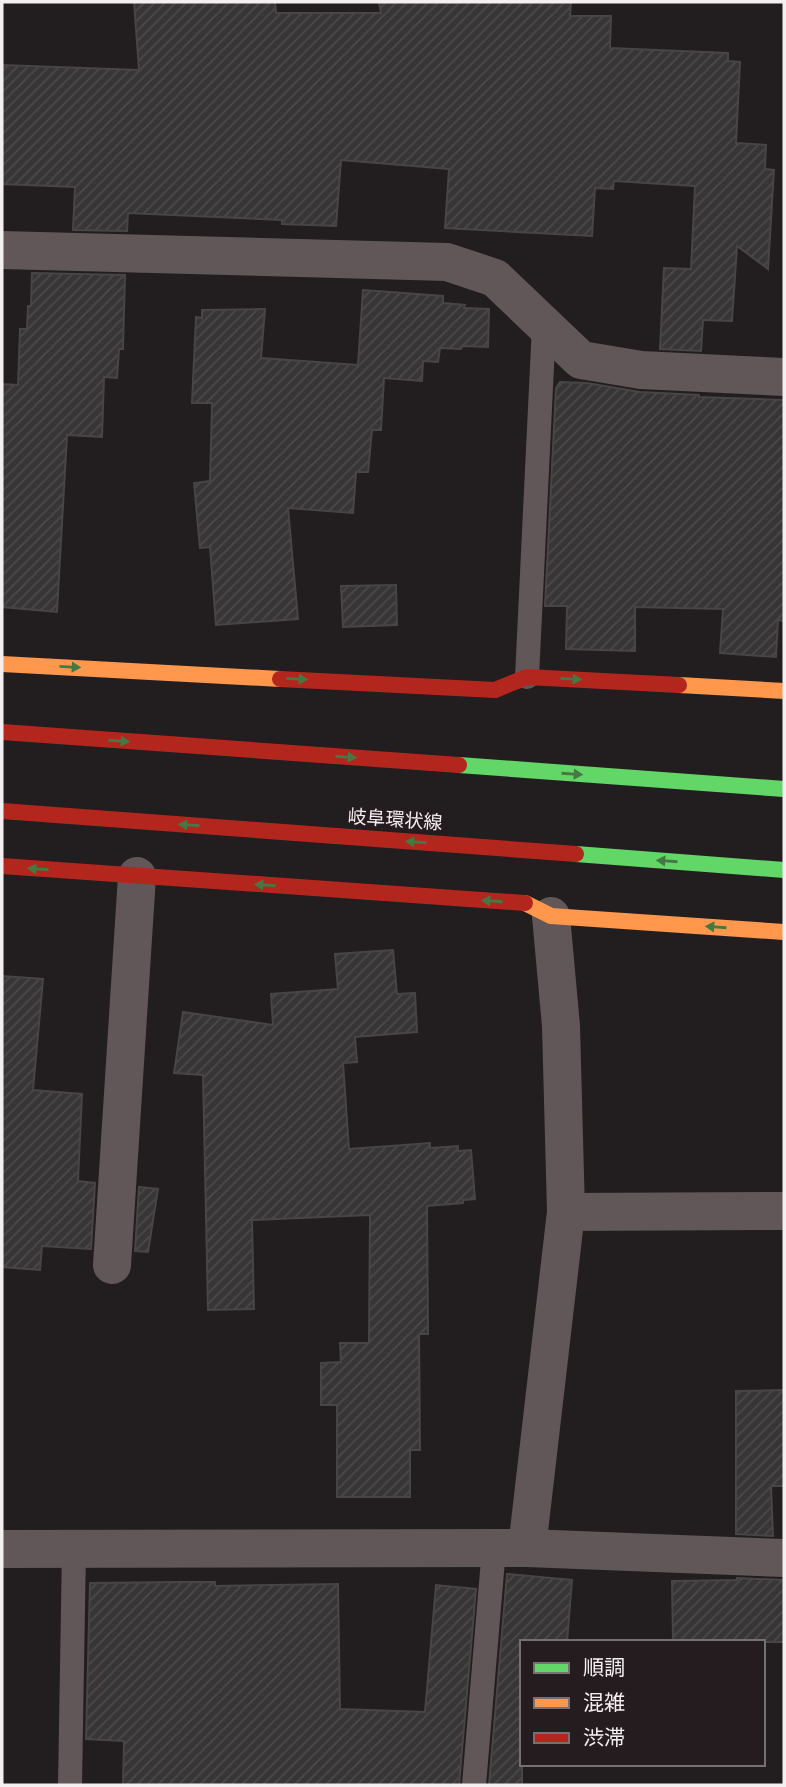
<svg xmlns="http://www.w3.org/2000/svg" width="786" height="1787" font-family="'Roboto Condensed','Noto Sans JP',sans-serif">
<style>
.building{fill:url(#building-hatch);stroke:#484546;stroke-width:2}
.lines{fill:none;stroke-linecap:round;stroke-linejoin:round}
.lane{stroke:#615658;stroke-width:24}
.street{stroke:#615658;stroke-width:38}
.fast{stroke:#63d668;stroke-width:16}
.slow{stroke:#ff974d;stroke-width:16}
.jam{stroke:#b3261e;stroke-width:16}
.oneway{fill:#447943}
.labels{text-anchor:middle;stroke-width:7;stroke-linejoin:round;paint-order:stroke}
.street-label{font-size:19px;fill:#f4eff0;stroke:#241c1e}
</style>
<defs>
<pattern id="building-hatch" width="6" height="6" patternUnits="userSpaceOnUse" patternTransform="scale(1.75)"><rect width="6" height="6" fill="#383536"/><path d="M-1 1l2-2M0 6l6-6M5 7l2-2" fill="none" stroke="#4c494a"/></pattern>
</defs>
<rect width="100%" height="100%" fill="#221e1f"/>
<g class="building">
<polygon points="134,2 275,2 276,13 381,13 379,2 571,2 570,16 611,16 610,48 728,53 728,61 740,62 736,143 766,145 765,169 774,170 768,269 737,246 732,321 703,320 701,351 660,349 664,268 691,269 695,186 614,181 613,189 595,188 592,236 445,228 449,169 341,160 336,226 282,224 282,220 128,213 127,231 73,230 75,187 2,184 2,65 139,70"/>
<polygon points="32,273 125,275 123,349 119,349 117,378 104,377 102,437 67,435 57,612 2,607 2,384 18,385 20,329 27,329 28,306 31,306"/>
<polygon points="363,290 443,296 443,303 465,305 464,308 489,309 488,347 462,346 461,349 440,348 438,362 423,361 422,381 384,378 381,430 372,430 368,472 356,472 353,513 288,508 298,619 216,625 210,547 200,548 194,483 210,481 212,403 192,403 196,317 202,318 202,310 265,309 261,358 358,365"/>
<polygon points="560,382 587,383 640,392 699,395 699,397 784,400 784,621 778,620 776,657 720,653 723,609 635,607 635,651 566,649 567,606 545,606 556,388"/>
<polygon points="396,585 397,625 343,627 341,586"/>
<polygon points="393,950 397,994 415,993 417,1032 355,1037 357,1062 343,1063 349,1149 430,1143 430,1148 458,1146 458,1151 471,1150 475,1199 463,1200 463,1203 427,1206 428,1334 419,1334 420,1450 410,1450 410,1497 337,1497 337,1405 321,1405 321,1363 341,1362 340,1343 369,1343 370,1215 252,1220 254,1309 208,1310 203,1075 174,1073 183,1012 273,1025 271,994 338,989 335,954"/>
<polygon points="2,976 43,979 33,1090 82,1094 78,1181 95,1183 91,1249 42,1246 40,1270 2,1267"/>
<polygon points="139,1187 158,1189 148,1252 135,1251"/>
<polygon points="784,1390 784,1486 771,1486 773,1536 736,1534 736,1391"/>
<polygon points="507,1574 572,1580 567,1642 522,1642 522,1785 489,1785"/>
<polygon points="737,1578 784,1580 784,1642 673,1642 672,1581 737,1580"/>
<polygon points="180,1582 215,1582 215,1586 338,1584 340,1709 425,1712 436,1585 476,1589 459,1785 123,1785 124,1741 86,1739 90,1583"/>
</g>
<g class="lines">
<g class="lane">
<polyline points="527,677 544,325"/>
<polyline points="70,1785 74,1549"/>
<polyline points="474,1785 494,1548"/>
</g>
<g class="street">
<polyline points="2,250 447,262 495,278 581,360 641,370 784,377"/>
<polyline points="566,1212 784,1211"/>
<polyline points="112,1265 137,876"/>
<polyline points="527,1548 566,1212 561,1026 551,916"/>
<polyline points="2,1549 527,1548 784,1558"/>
</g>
<g class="fast">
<polyline points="459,765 784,789"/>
<polyline points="576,854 784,870"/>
</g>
<g class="slow">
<polyline points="2,664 280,679"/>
<polyline points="679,685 784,691"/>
<polyline points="525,903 551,916 784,932"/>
</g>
<g class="jam">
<polyline points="280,679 495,690 527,677 679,685"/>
<polyline points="2,732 459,765"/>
<polyline points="2,811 576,854"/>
<polyline points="2,866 525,903"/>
</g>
</g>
<defs><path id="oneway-solid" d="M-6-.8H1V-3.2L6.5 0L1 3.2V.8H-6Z" transform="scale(1.75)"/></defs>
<g class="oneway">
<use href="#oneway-solid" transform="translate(70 667) rotate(3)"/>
<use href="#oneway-solid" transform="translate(297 679) rotate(3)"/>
<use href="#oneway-solid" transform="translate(571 679) rotate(3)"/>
<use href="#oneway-solid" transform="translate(119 741) rotate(4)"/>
<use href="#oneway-solid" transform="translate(346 757) rotate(4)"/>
<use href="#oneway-solid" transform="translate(572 774) rotate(4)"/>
<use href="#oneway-solid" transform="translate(189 825) rotate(-176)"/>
<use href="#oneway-solid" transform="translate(416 842) rotate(-176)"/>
<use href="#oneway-solid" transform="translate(667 861) rotate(-176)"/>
<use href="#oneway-solid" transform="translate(38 869) rotate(-176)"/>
<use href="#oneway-solid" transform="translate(265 885) rotate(-176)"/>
<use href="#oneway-solid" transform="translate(492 901) rotate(-176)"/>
<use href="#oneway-solid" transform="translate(716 927) rotate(-176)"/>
</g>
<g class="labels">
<g class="street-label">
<text transform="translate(395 819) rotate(4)" y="7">岐阜環状線</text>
</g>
</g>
<rect width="786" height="1787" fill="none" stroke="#f4eff0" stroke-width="7"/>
<rect x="520" y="1640" width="245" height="126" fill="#241c1e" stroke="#777072" stroke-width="2"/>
<rect x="534" y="1663" width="35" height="10" fill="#63d668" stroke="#777072" stroke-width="2"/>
<text x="583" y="1675" font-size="21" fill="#f4eff0">順調</text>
<rect x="534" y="1698" width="35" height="10" fill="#ff974d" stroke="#777072" stroke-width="2"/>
<text x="583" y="1710" font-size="21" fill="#f4eff0">混雑</text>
<rect x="534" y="1733" width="35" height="10" fill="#b3261e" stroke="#777072" stroke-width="2"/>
<text x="583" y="1745" font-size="21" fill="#f4eff0">渋滞</text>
</svg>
